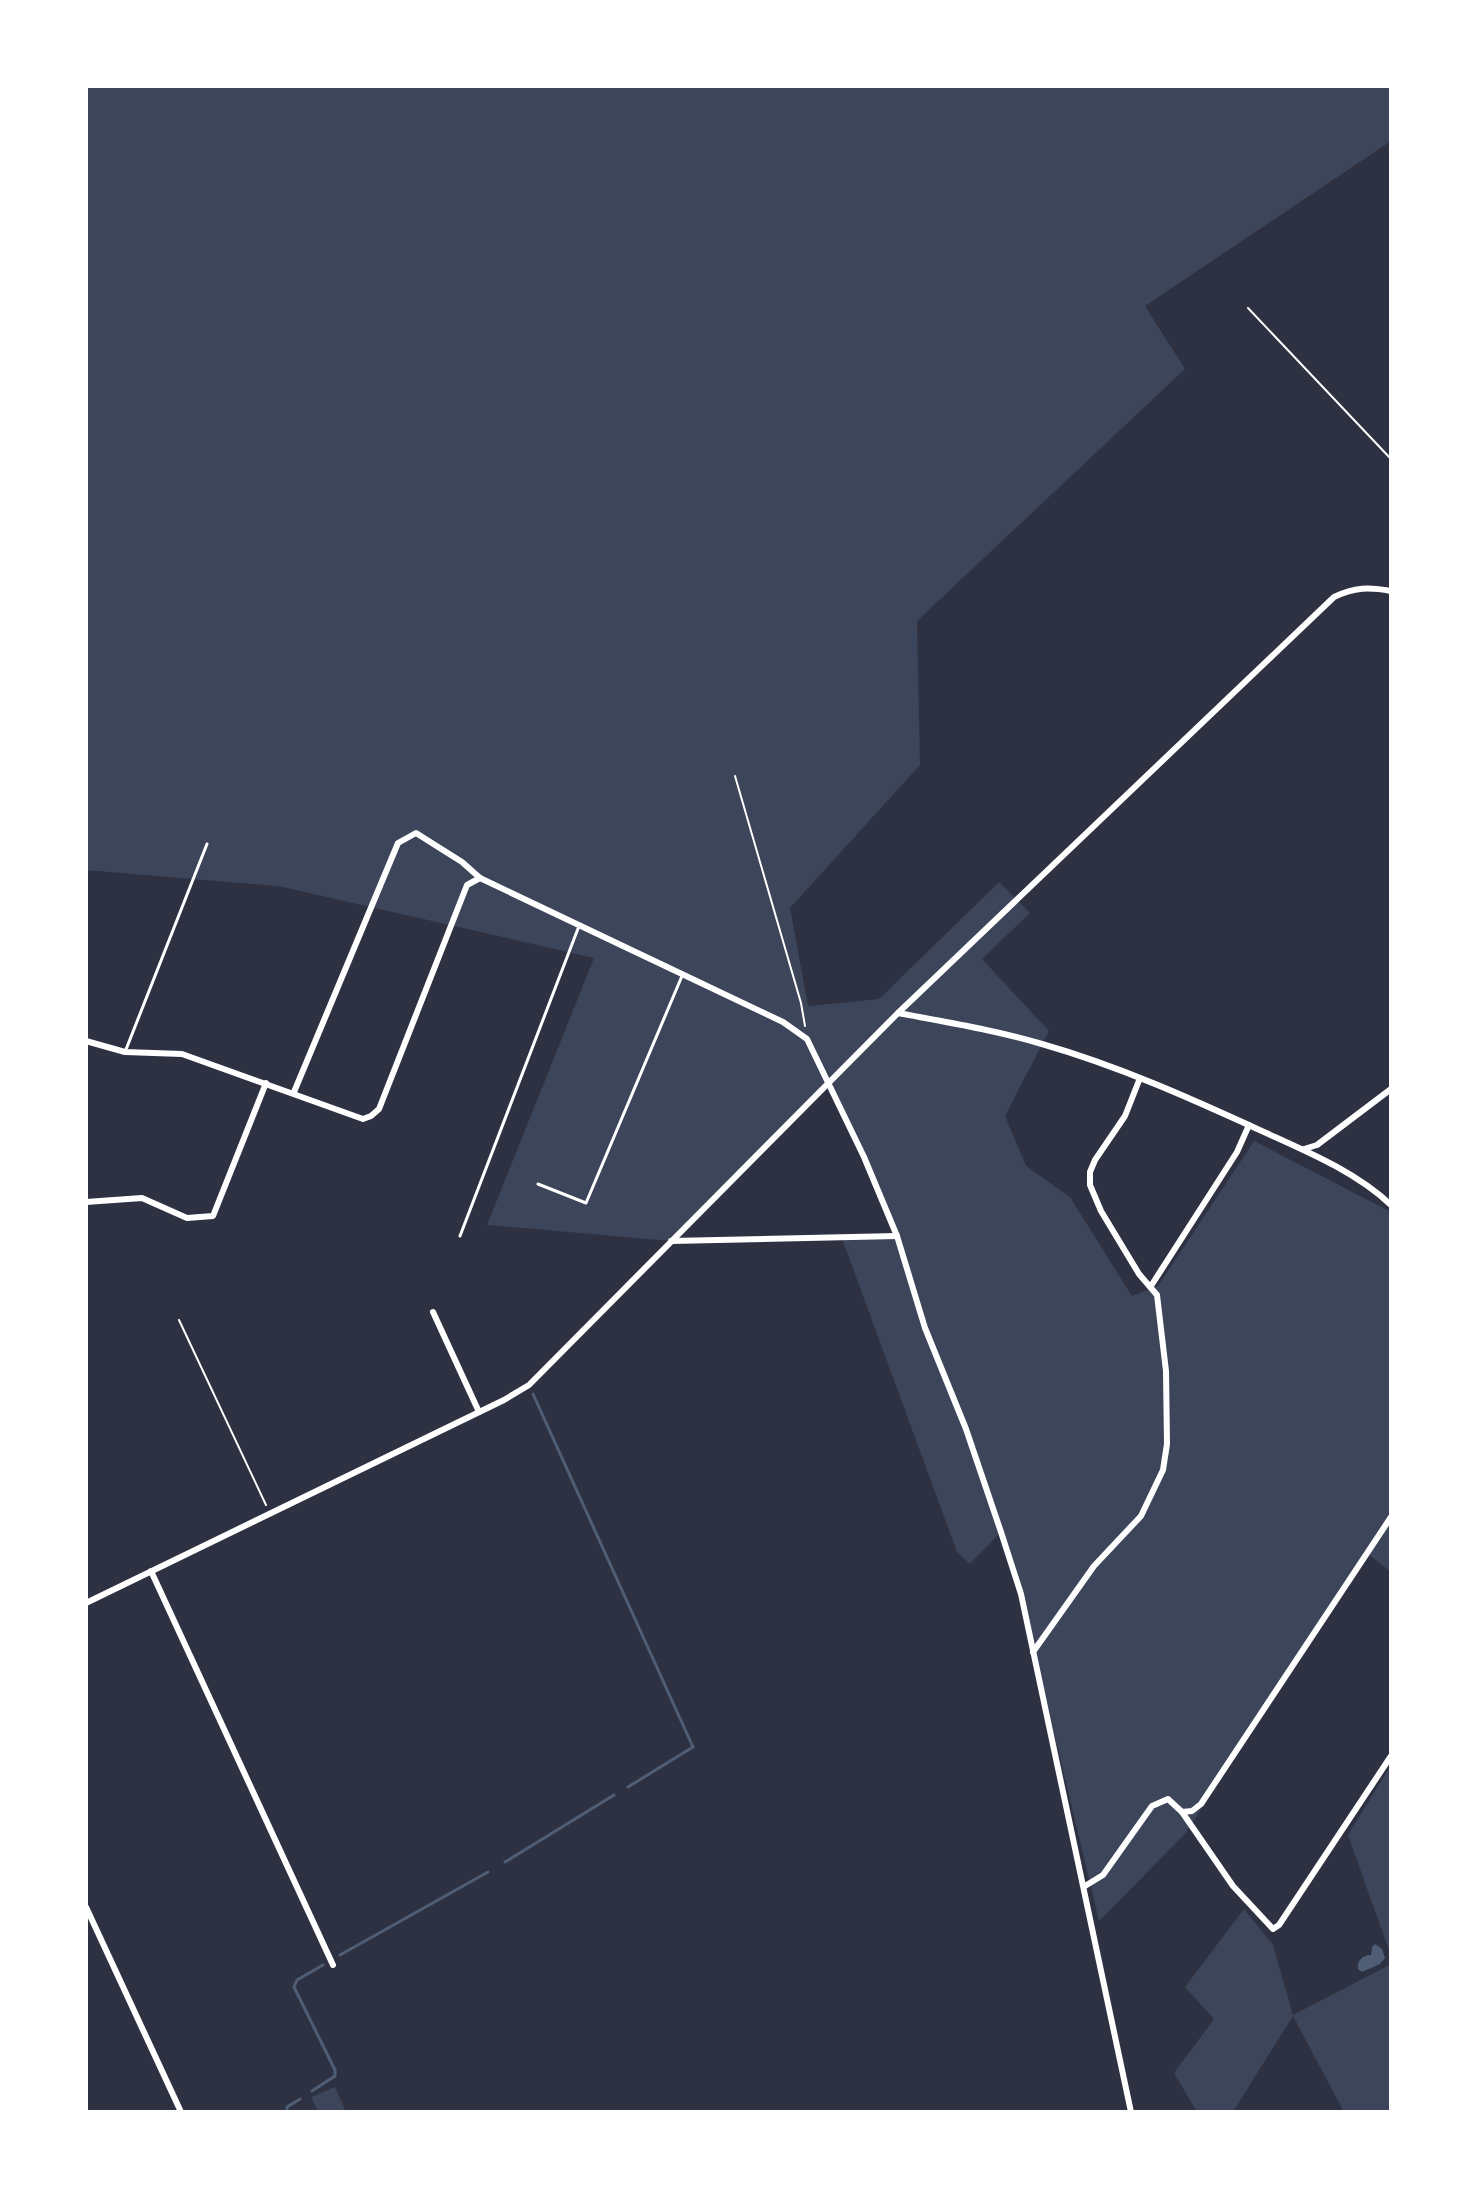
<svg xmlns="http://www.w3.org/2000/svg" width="1477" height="2198" font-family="Georgia,serif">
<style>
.green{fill:#3c4559}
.water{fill:#4f5d75}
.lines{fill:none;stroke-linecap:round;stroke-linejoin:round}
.stream{stroke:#4f5d75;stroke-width:3}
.path{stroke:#fff;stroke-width:2}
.service{stroke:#fff;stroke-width:3}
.minor{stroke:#fff;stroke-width:6}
</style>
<rect width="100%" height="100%" fill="#2d3142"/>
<g class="green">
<polygon points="86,86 1391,86 1391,141 1145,306 1185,369 917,621 920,765 790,908 808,1006 879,999 999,882 1030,913 982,959 1049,1031 1005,1116 1026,1166 1070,1197 1132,1296 1158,1286 1254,1141 1391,1212 1391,1572 1368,1554 1185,1834 1099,1921 1021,1594 1000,1533 970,1564 957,1552 841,1236 896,1236 829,1082 671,1241 487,1225 594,958 278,886 86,870"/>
<polygon points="1391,1765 1391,1956 1348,1835"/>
<polygon points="1244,1909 1273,1945 1293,2015 1391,1964 1391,2112 1344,2112 1293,2016 1233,2112 1197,2112 1174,2073 1214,2019 1185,1987"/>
<polygon points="335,2087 346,2112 318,2112 311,2097"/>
</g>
<path class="water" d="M1375,1944L1382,1949L1385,1958L1380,1964L1362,1972L1358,1969C1357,1960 1363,1955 1371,1955L1372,1947Z"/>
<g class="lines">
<g class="stream">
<polyline points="533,1394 693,1747 628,1787"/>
<polyline points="505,1862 614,1795"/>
<polyline points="340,1955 488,1872"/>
<polyline points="312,2091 335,2076 335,2070 294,1987 297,1980 323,1965"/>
<polyline points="287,2112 287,2107 300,2099"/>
</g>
<g class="path">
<polyline points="1248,308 1391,459"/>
<polyline points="735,776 801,1003 805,1026"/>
<polyline points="179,1320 266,1505"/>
</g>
<g class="service">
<polyline points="125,1052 207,844"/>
<polyline points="538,1184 586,1203 682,976"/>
<polyline points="460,1236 579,926"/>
</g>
<g class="minor">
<path d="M898,1013C946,1022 995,1030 1042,1044C1119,1066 1192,1099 1264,1132C1308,1152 1356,1172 1391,1205"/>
<polyline points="86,1041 125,1052 182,1054 363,1119 371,1116 379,1109 467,885 480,878"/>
<polyline points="294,1092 398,843 416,833 462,862 480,878 783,1022 807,1039 864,1157 897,1236 925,1328 966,1429 1001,1532 1021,1594 1131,2112"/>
<polyline points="1304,1149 1317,1145 1391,1089"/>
<polyline points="86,1202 142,1198 187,1218 213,1216 266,1083"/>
<polyline points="671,1241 897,1236"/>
<polyline points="1151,1286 1237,1152 1249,1125"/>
<polyline points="433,1312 479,1412"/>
<polyline points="151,1571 333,1965"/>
<path d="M86,1603L504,1400L529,1385L898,1013L1334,597C1355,587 1369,587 1391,591"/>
<polyline points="1033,1652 1094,1566 1141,1516 1163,1470 1167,1444 1166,1371 1157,1295 1139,1274 1101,1211 1090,1185 1090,1172 1095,1160 1125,1116 1140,1078"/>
<polyline points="1182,1812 1233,1886 1273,1929 1279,1925 1391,1756"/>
<polyline points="1085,1886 1103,1875 1152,1806 1168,1799 1182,1812 1192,1811 1201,1804 1391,1517"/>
<polyline points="86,1907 181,2112"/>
</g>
</g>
<rect width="1477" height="2198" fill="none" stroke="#ffffff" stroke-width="176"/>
</svg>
